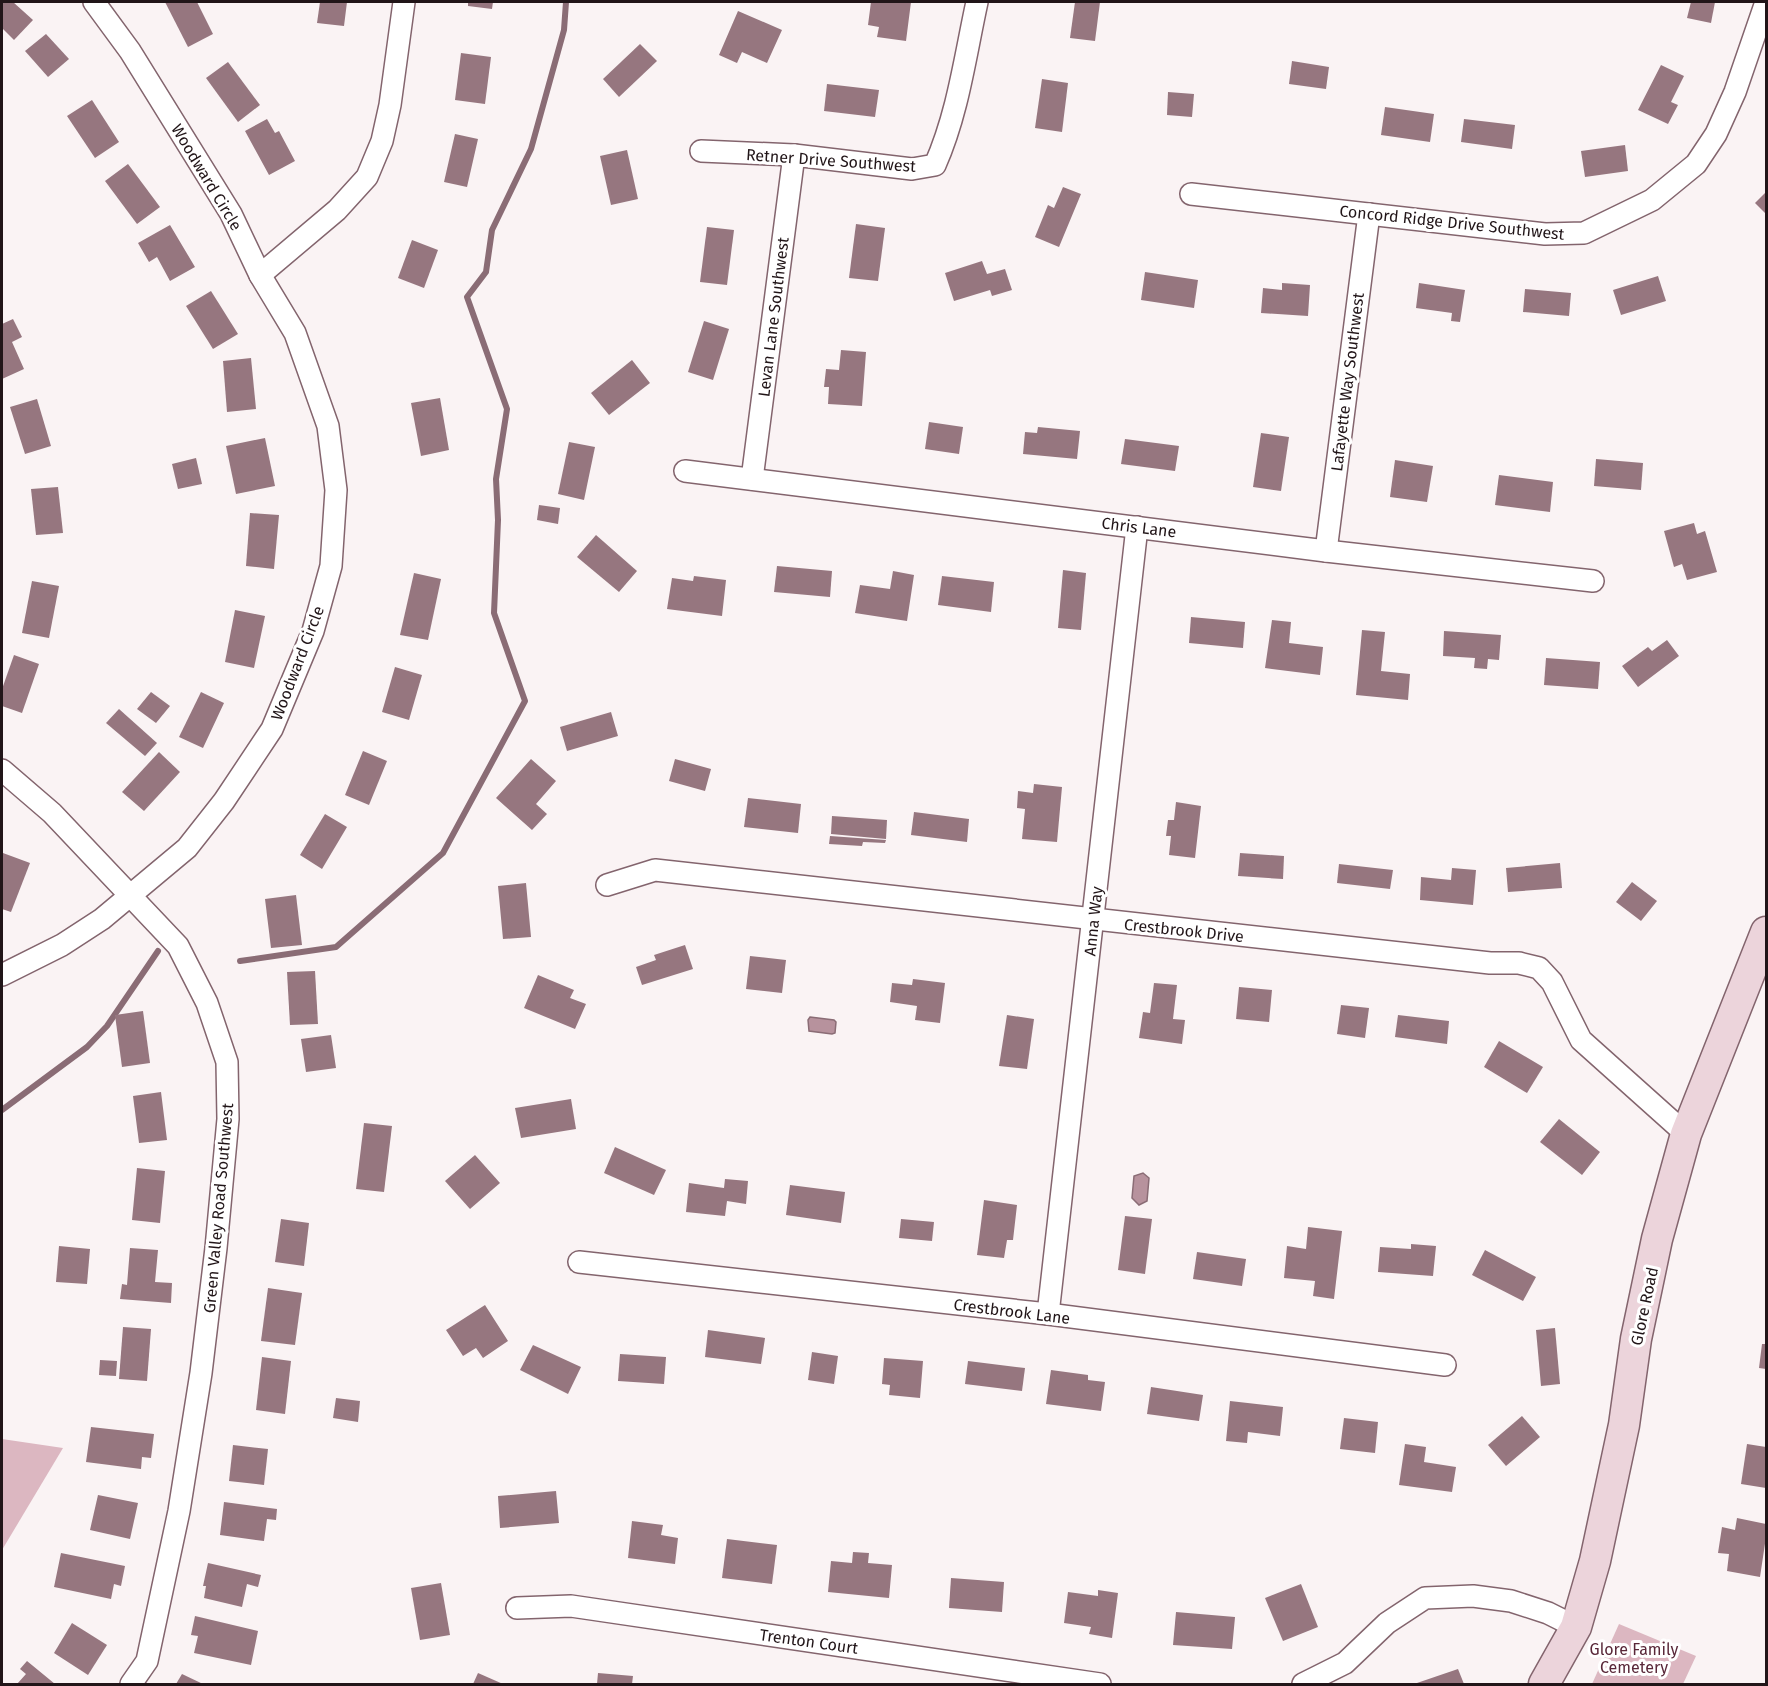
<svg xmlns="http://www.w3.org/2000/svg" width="1768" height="1686" font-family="'Fira Sans',sans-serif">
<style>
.green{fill:#dcb7c1}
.water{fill:#b7929d;stroke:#8a6c75;stroke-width:1.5}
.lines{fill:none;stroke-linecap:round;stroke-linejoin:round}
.stream{stroke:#8a6c75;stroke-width:6}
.building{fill:#96767f}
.street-casing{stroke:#83646d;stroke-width:24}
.secondary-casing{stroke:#83646d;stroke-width:33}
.street{stroke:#fff;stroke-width:21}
.secondary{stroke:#ecd4db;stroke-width:30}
.labels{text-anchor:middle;stroke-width:6;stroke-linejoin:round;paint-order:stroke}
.street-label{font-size:16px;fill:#211518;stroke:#fff}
.park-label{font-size:16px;fill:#592839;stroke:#fff}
</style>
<rect width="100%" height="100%" fill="#faf3f4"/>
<g class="green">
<polygon points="2,1439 63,1448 2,1550"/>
<polygon points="1619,1624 1696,1656 1683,1684 1592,1684"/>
</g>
<g class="water">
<polygon points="810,1017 834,1020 836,1022 835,1033 832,1034 809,1031 808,1020"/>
<polygon points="1143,1173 1149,1178 1147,1201 1139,1205 1132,1198 1134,1176"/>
</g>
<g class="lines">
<g class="stream">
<polyline points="240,961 336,947 443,853 525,701 494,613 498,520 496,479 507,409 467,297 486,272 492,230 531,149 564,30 566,2"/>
<polyline points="2,1110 87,1047 107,1026 158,951"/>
</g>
</g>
<g class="building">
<polygon points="2,2 13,2 33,20 14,40 2,28"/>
<polygon points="165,2 197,2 213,34 188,47"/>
<polygon points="320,2 347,2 344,26 317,23"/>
<polygon points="468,2 493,2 492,9 468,6"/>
<polygon points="871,2 911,2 906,41 877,37 879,27 868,25"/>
<polygon points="1075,2 1100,2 1095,41 1070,38"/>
<polygon points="1691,2 1715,2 1711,23 1687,18"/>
<polygon points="738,11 782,30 767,63 742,52 737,63 719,55"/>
<polygon points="46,34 69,59 48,77 25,51"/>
<polygon points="640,44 657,61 619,97 603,79"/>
<polygon points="461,53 491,57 485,104 455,100"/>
<polygon points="1292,61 1329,67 1326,89 1289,84"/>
<polygon points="228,62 260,105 238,122 206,78"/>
<polygon points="1661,65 1684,76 1671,102 1678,105 1668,124 1638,110"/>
<polygon points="1042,79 1068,83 1062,132 1035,128"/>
<polygon points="827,84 879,90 875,117 824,111"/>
<polygon points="1168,92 1194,94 1192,117 1167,115"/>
<polygon points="92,100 119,142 95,158 67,116"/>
<polygon points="1385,107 1434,114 1430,142 1381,135"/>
<polygon points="267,119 275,133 279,131 295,161 269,175 245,131"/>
<polygon points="1464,119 1515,125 1512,149 1461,142"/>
<polygon points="455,134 478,139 467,187 444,182"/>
<polygon points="1625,145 1628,171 1585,177 1581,151"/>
<polygon points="627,150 638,199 611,205 600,156"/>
<polygon points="128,164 160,207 137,224 105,181"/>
<polygon points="1063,187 1081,194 1059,247 1035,237 1048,205 1054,208"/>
<polygon points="1766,192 1766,214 1755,203"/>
<polygon points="856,224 885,228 878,281 849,278"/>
<polygon points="170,225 195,267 170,281 157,257 149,262 138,243"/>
<polygon points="707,227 734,230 727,285 700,282"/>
<polygon points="412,240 438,250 424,288 398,278"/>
<polygon points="982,261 987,274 1005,269 1012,290 992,296 990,290 954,301 945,273"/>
<polygon points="1145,272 1198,280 1194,308 1141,300"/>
<polygon points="1658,276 1666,301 1621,315 1613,290"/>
<polygon points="1282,283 1310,285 1308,316 1261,313 1263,288 1282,290"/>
<polygon points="1419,283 1465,290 1460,322 1451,321 1452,313 1416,308"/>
<polygon points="1525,289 1571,293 1569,316 1523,312"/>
<polygon points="211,291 238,334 213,349 186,306"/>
<polygon points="13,319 22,337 12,342 24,369 2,379 2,324"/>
<polygon points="704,321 729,329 713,380 688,372"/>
<polygon points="841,350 866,352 862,406 828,404 829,387 824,387 826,369 839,370"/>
<polygon points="251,358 256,409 227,412 223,361"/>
<polygon points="632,360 650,383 609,415 591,393"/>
<polygon points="440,398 449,450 421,456 411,403"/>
<polygon points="37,399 51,446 25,454 10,407"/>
<polygon points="929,422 963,427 959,454 925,449"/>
<polygon points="1038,427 1080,431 1077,459 1023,454 1025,432 1037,433"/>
<polygon points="1261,433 1289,437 1281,491 1253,487"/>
<polygon points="265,438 275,486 236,494 226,446"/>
<polygon points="1125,439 1179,446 1175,471 1121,464"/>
<polygon points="569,442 595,447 584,500 558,494"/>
<polygon points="196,458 202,484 178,489 172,464"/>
<polygon points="1596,459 1643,463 1641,490 1594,486"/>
<polygon points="1395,460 1433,466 1427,502 1390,497"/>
<polygon points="1499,475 1553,482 1550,512 1495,505"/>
<polygon points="58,487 63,533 36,535 31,489"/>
<polygon points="539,505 560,508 558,524 537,520"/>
<polygon points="250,513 279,515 274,569 246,566"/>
<polygon points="1694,523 1697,534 1705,531 1717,572 1687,580 1682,564 1674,567 1664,531"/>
<polygon points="596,535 637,571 619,592 577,557"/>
<polygon points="777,566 832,571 830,597 774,592"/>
<polygon points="1063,570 1086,573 1081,630 1058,628"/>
<polygon points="893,571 914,575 907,621 855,613 860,585 890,589"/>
<polygon points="414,573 441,579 428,640 400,635"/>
<polygon points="694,576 726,580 722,616 667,609 672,578 693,581"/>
<polygon points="942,576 994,582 991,612 938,605"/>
<polygon points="32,581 59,586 49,638 22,633"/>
<polygon points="235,610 265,616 254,668 225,662"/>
<polygon points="1191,617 1245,622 1243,648 1189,643"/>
<polygon points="1272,620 1291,622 1289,643 1323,647 1320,675 1265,668"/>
<polygon points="1362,630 1385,632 1381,671 1410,674 1408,700 1356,695"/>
<polygon points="1444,631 1501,635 1499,660 1488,659 1487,669 1474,668 1475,658 1443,656"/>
<polygon points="1667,640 1679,656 1638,687 1622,666 1648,647 1652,651"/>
<polygon points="14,655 39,664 22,713 2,706 2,689"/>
<polygon points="1546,658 1600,662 1598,689 1544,685"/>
<polygon points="395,667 422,675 409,720 382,712"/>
<polygon points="151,692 170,706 156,723 137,709"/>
<polygon points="201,692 224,703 203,748 179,737"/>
<polygon points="119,709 157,743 145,756 106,723"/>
<polygon points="611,712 618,736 567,751 560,727"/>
<polygon points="363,751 387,761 369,805 345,795"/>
<polygon points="159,752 180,772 144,811 122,792"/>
<polygon points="531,759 556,781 536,804 547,814 532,830 496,798"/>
<polygon points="675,759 711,769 705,791 669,781"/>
<polygon points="1034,784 1062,787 1057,842 1022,839 1025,809 1017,808 1018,791 1033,793"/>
<polygon points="748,798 801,804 798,833 744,827"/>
<polygon points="1176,802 1201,806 1195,858 1169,855 1171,836 1166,836 1168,820 1174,820"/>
<polygon points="914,812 969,819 967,842 911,835"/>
<polygon points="325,814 347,827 322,869 300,855"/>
<polygon points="832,816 887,820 886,839 831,834"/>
<polygon points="830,836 886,840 885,843 863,842 862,846 829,844"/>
<polygon points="3,853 30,863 11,912 2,909 2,857"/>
<polygon points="1240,853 1284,856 1283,879 1238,876"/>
<polygon points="1560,863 1562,888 1508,892 1506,868"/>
<polygon points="1339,864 1393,870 1390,889 1337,883"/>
<polygon points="1452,868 1476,870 1473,905 1420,900 1421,877 1451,880"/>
<polygon points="1632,882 1657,901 1641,921 1616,902"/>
<polygon points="526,883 531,937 503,939 498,886"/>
<polygon points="296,895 302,945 271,948 265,899"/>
<polygon points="685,945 693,969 642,985 636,967 656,960 654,955"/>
<polygon points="750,956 786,960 782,993 746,989"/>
<polygon points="315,971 318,1024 290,1025 287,972"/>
<polygon points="538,975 574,990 570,998 586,1004 575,1029 524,1008"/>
<polygon points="913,979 945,983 940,1023 915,1020 917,1006 890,1002 892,983 912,985"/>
<polygon points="1154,983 1177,985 1173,1019 1185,1020 1182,1044 1139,1038 1143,1012 1150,1013"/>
<polygon points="1239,987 1272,990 1269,1022 1236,1019"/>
<polygon points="1341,1005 1369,1008 1365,1038 1337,1034"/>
<polygon points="143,1011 150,1063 122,1067 115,1015"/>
<polygon points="1007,1015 1034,1019 1027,1069 999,1066"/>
<polygon points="1398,1015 1449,1021 1447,1044 1395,1037"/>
<polygon points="331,1035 336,1068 306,1072 301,1039"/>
<polygon points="1499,1041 1543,1067 1527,1093 1484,1067"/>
<polygon points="161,1092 167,1140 139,1143 133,1096"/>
<polygon points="571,1099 576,1129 521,1138 515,1108"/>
<polygon points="1559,1119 1600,1152 1582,1175 1540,1142"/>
<polygon points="364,1123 392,1126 384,1192 356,1189"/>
<polygon points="615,1147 666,1170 654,1195 604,1173"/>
<polygon points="475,1155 500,1183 470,1209 445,1181"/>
<polygon points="137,1168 165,1171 160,1223 132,1220"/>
<polygon points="725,1179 748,1181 746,1204 727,1201 725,1216 686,1212 689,1183 724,1188"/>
<polygon points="790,1185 845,1192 841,1223 786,1215"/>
<polygon points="984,1200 1017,1205 1013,1240 1007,1240 1004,1258 977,1255"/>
<polygon points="1125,1216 1152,1219 1145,1274 1118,1270"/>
<polygon points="281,1219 309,1223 304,1266 275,1262"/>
<polygon points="901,1219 934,1222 932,1241 899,1238"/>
<polygon points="1308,1227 1342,1231 1334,1299 1313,1296 1315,1281 1284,1278 1287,1246 1306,1249"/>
<polygon points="1411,1244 1436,1246 1433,1276 1378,1272 1380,1247 1411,1249"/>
<polygon points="59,1246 90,1249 87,1284 56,1282"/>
<polygon points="130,1248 158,1250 155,1282 172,1283 171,1303 120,1299 122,1284 127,1285"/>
<polygon points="1485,1250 1536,1277 1523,1301 1472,1275"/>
<polygon points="1197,1252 1246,1259 1242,1286 1193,1279"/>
<polygon points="268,1288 302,1293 295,1345 261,1341"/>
<polygon points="485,1305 508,1341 483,1358 476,1348 463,1356 446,1330"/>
<polygon points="123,1327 151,1329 147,1381 119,1379"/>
<polygon points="1555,1328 1560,1384 1541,1386 1536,1330"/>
<polygon points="708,1330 765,1338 761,1364 705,1357"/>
<polygon points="1762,1344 1766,1344 1766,1369 1759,1368"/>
<polygon points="533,1345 581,1367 568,1394 520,1370"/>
<polygon points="812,1352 838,1356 834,1384 808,1380"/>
<polygon points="620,1354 666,1357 664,1384 618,1381"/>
<polygon points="262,1357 291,1361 285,1414 256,1410"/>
<polygon points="884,1358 923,1361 920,1398 889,1395 890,1385 882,1384"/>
<polygon points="100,1360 117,1361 116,1376 99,1375"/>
<polygon points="968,1361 1025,1368 1022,1391 965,1384"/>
<polygon points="1051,1370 1088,1375 1088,1380 1105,1382 1101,1411 1046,1404"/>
<polygon points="1151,1387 1203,1395 1199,1421 1147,1414"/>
<polygon points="336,1398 360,1401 358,1422 333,1418"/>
<polygon points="1230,1401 1283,1407 1280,1436 1248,1432 1247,1443 1226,1441"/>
<polygon points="1522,1416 1540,1437 1506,1466 1488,1445"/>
<polygon points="1344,1418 1378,1422 1375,1453 1340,1449"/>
<polygon points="91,1427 154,1434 151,1458 142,1457 141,1469 86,1462"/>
<polygon points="1405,1444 1426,1447 1424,1462 1456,1467 1452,1492 1399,1485"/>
<polygon points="1747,1444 1766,1447 1766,1488 1741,1484"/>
<polygon points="233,1445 268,1449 264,1485 229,1481"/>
<polygon points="556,1491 559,1523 500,1528 498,1496"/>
<polygon points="98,1495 138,1503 130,1539 90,1530"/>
<polygon points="224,1502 277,1509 276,1520 267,1519 264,1541 220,1535"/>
<polygon points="1737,1518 1766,1524 1766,1537 1760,1577 1727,1571 1729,1554 1718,1553 1722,1527 1735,1530"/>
<polygon points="632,1521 663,1525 661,1535 678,1538 675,1564 628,1558"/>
<polygon points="727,1539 777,1545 772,1584 722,1578"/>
<polygon points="853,1552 869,1553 868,1563 892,1565 889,1598 828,1592 831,1561 852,1563"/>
<polygon points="61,1553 125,1566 121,1586 114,1584 111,1599 54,1587"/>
<polygon points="208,1563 261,1575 258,1587 247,1584 242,1607 204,1598 206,1586 203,1586"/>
<polygon points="951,1578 1004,1582 1002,1612 949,1608"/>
<polygon points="441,1583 450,1635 420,1640 411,1588"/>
<polygon points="1301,1584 1318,1627 1283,1641 1265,1598"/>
<polygon points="1098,1590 1118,1593 1112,1638 1089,1634 1091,1627 1064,1623 1068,1592 1098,1596"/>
<polygon points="1176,1612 1235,1617 1232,1649 1173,1645"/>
<polygon points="195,1616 258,1631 251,1665 194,1653 198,1636 191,1635"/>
<polygon points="72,1623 107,1645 88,1675 54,1653"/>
<polygon points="27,1661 55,1684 17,1684 26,1674 20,1669"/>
<polygon points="1458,1669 1464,1684 1414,1684"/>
<polygon points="478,1673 503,1684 473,1684"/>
<polygon points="598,1673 633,1676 632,1684 597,1684"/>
<polygon points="182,1674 203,1684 176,1684"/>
</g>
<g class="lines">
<g class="street-casing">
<g id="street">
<path d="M701,151L794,155L912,169L935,165C958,113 965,57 977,2"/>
<polyline points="1191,194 1545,234 1584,233 1652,200 1696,164 1716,134 1735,92 1766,2"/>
<polyline points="260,275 337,210 367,177 382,141 390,105 404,2"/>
<polyline points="685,471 1326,551 1593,581"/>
<polyline points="752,479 794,155"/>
<polyline points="1326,551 1369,214"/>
<polyline points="2,770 52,813 178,946 207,1003 227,1062 228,1119 216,1248 201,1373 179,1511 147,1661 131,1684"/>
<polyline points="607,885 655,870 1490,963 1519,963 1539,968 1552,982 1581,1040 1686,1134"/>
<polyline points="2,975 62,945 102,919 187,848 224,801 272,729 313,631 331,566 336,490 328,426 295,333 260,275 231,214 130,51 94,2"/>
<polyline points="579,1262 1048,1314 1445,1365"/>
<polyline points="1048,1314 1137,527"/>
<polyline points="517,1608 571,1606 1100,1684"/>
<polyline points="1303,1684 1345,1663 1387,1623 1425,1598 1473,1596 1511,1601 1548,1613 1576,1627"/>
</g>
</g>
<g class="secondary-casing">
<polyline id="secondary" points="1544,1684 1576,1627 1595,1561 1624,1425 1636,1339 1657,1239 1686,1134 1766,932"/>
</g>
<use href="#street" class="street"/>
<use href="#secondary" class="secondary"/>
</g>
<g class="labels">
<g class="street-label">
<text transform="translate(831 160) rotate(4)" y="6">Retner Drive Southwest</text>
<text transform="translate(207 177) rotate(59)" y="6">Woodward Circle</text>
<text transform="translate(1452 222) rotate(6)" y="6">Concord Ridge Drive Southwest</text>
<text transform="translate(773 317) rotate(-83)" y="6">Levan Lane Southwest</text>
<text transform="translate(1347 382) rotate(-83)" y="6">Lafayette Way Southwest</text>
<text transform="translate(1139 527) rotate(7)" y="6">Chris Lane</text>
<text transform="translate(297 663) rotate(-69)" y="6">Woodward Circle</text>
<text transform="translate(1093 921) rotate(-84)" y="6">Anna Way</text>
<text transform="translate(1184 930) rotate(6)" y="6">Crestbrook Drive</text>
<text transform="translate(218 1208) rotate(-85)" y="6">Green Valley Road Southwest</text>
<text transform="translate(1644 1306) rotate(-78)" y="6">Glore Road</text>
<text transform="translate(1012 1311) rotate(7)" y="6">Crestbrook Lane</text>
<text transform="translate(809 1641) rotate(8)" y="6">Trenton Court</text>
</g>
<g class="park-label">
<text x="1634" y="1655">Glore Family<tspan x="1634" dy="18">Cemetery</tspan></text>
</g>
</g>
<rect width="1768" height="1686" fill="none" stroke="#211518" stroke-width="6"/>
</svg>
